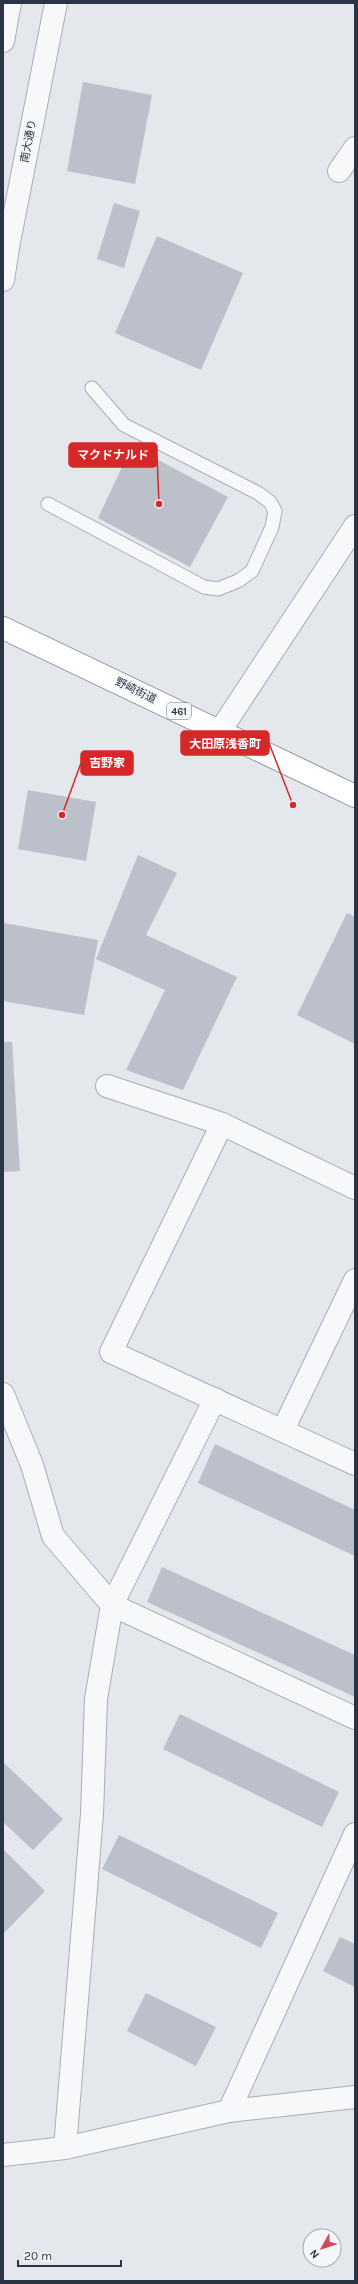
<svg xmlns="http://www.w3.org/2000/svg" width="358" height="2284" font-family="Karla,'Noto Sans JP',sans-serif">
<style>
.building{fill:#bbc0ca}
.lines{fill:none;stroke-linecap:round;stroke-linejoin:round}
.service-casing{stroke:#a9aeb7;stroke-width:15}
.minor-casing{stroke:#a9aeb7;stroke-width:24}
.tertiary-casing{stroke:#a9aeb7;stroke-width:24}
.trunk-casing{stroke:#8b94a3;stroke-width:24}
.service{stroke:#f7f8fa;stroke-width:13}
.minor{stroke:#f7f8fa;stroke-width:22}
.tertiary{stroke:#f7f8fa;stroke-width:22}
.trunk{stroke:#fff;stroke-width:22}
.labels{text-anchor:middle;stroke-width:4;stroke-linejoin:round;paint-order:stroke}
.shield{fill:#f4f6f9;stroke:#676e7b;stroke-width:1}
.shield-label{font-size:10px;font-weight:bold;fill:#2b3445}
.street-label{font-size:11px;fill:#2b3445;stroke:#f4f6f9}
.leader{fill:none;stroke:#d62828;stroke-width:1.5}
.callout-dot{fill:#d62828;stroke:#f4f6f9;stroke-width:1.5}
.callout{fill:#d62828;stroke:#d62828;stroke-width:1.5}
.callout-label{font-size:12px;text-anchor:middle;font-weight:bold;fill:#fff}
</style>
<rect width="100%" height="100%" fill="#e4e7ec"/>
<g class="building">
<polygon points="83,82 152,95 135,184 67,171"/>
<polygon points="114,203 140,211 124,268 97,259"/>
<polygon points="157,236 243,273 201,370 115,333"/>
<polygon points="132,446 228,497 190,567 98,518"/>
<polygon points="28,790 96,802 86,861 18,849"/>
<polygon points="138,855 177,873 146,935 237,977 183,1090 126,1070 165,990 96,959"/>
<polygon points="347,913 355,917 355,1044 297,1015"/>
<polygon points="4,923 98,940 84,1015 3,1001"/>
<polygon points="3,1042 12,1042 20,1171 3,1172"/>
<polygon points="215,1444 355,1510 355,1556 198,1483"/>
<polygon points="162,1567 355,1655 355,1697 147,1602"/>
<polygon points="180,1714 339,1792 322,1827 163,1749"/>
<polygon points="3,1762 63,1819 33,1850 3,1822"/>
<polygon points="119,1835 278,1913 261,1948 102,1869"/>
<polygon points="3,1849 45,1891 3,1934"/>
<polygon points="340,1937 355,1944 355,1987 323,1971"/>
<polygon points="146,1993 216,2027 196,2066 127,2031"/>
</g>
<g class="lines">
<g class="service-casing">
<polyline id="service" points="48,504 204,587 218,589 238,581 252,571 272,527 275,511 270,502 258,493 124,425 92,388"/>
</g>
<g class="minor-casing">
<g id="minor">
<polyline points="339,171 355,148"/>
<polyline points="220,731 355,526"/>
<polyline points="107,1086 222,1124 355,1188"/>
<polyline points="222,1124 111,1352 355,1464"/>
<polyline points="3,1394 32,1465 53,1536 112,1605 355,1718"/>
<polyline points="283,1430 355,1280"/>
<polyline points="229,2111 355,1834"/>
<polyline points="65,2148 92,1814 96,1699 112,1605 215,1399"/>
<polyline points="3,2155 65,2148 229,2111 355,2097"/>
</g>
</g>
<g class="tertiary-casing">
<g id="tertiary">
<polyline points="3,41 10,3"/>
<polyline points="3,280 9,242 56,3"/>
</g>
</g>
<g class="trunk-casing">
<polyline id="trunk" points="3,628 355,796"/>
</g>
<use href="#service" class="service"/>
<use href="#minor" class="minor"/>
<use href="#tertiary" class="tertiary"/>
<use href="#trunk" class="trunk"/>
</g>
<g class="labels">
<rect class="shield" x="167" y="703" width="24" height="16" rx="3"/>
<g class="shield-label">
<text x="179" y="715">461</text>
</g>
<g class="street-label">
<text transform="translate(28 141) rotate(-79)" y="4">南大通り</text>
<text transform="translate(136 690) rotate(26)" y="4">野崎街道</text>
</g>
</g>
<path class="leader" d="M159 504L157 455M293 805L269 743M62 815L81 763"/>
<g class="callout-dot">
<circle cx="159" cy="504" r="4"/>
<circle cx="293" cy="805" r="4"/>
<circle cx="62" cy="815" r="4"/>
</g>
<g class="callout">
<rect x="69" y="443" width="88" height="24" rx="4"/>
<rect x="181" y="731" width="88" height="24" rx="4"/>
<rect x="81" y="751" width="52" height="24" rx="4"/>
</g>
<g class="callout-label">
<text x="113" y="459">マクドナルド</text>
<text x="225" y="748">大田原浅香町</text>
<text x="107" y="767">吉野家</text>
</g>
<rect width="358" height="2284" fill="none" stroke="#2b3445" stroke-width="8"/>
<g transform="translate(322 2248) rotate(231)"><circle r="19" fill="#f4f6f9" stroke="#a4a8b1"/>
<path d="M0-3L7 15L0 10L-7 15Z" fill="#d1495b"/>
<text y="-6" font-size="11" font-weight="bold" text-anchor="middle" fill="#2b3445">N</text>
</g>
<path d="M18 2260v6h103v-6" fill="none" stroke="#2b3445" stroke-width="2"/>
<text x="24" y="2260" font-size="12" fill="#2b3445" stroke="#f4f6f9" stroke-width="3" paint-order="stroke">20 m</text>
</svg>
